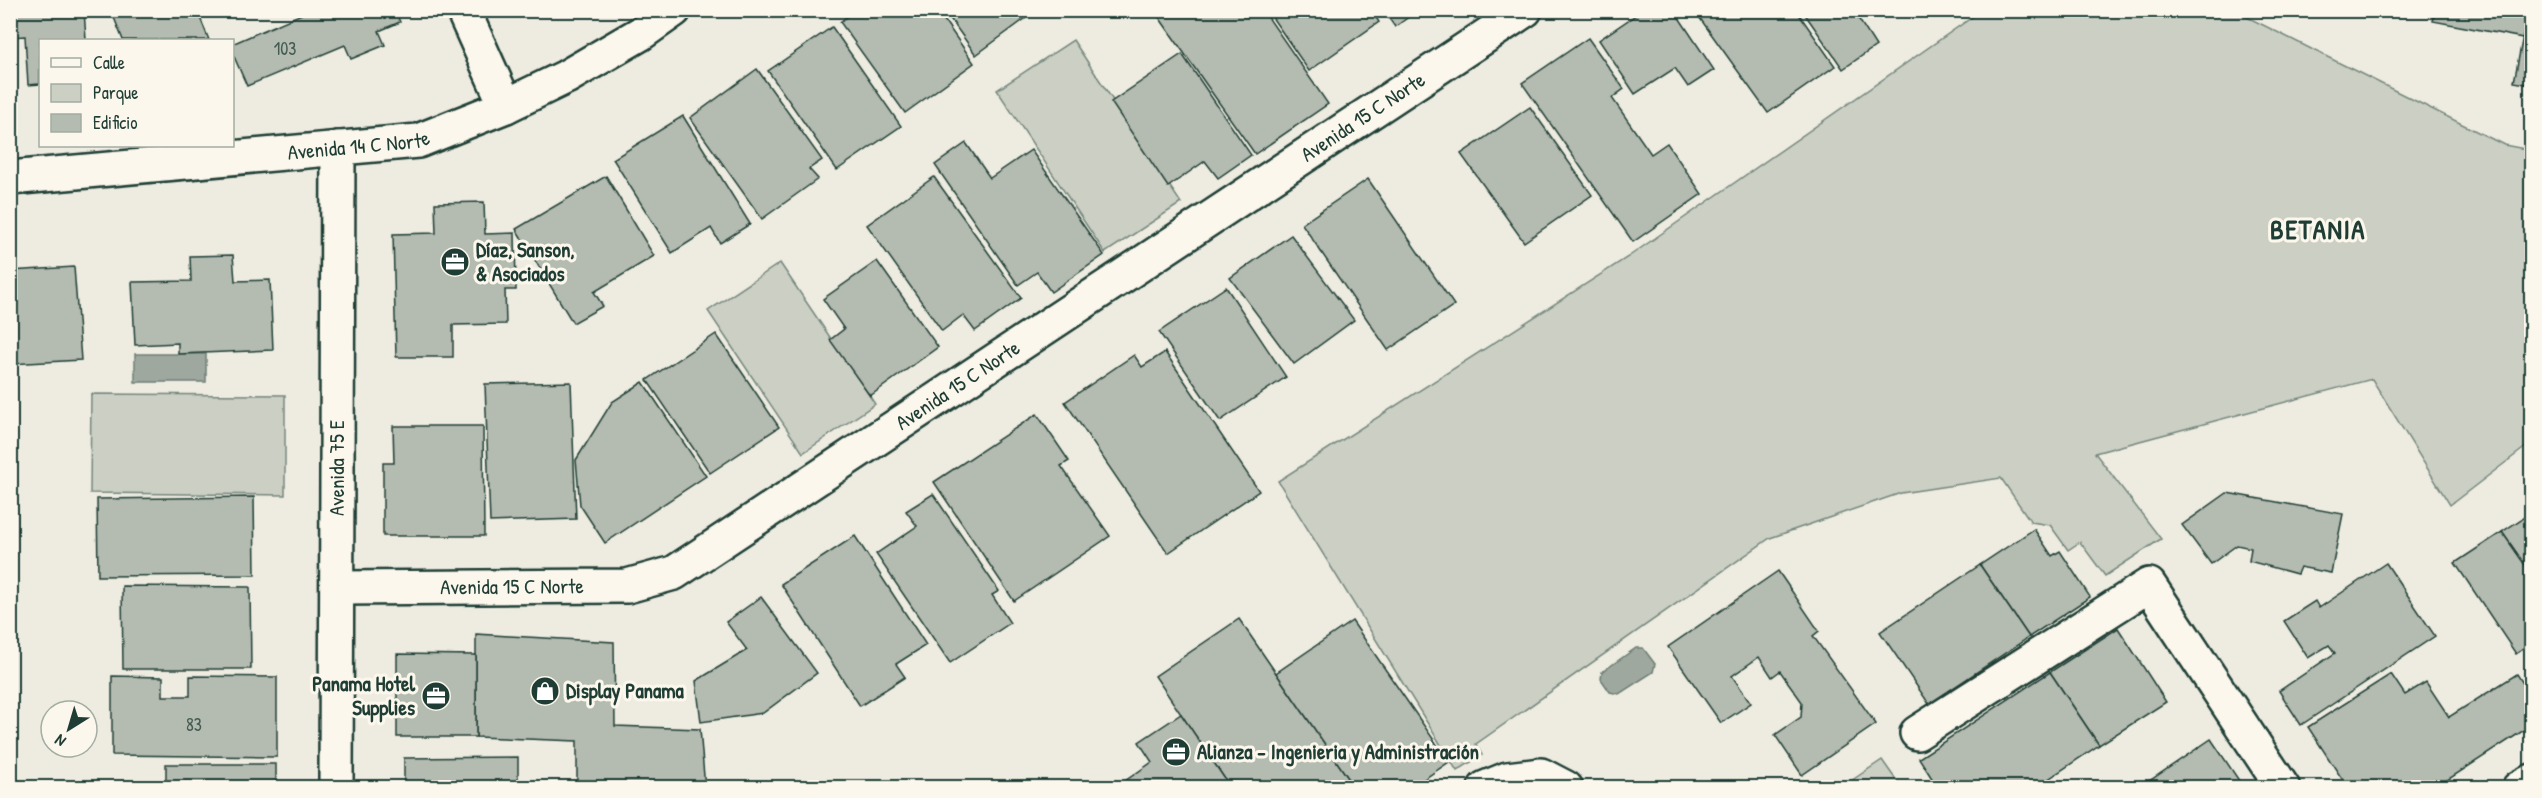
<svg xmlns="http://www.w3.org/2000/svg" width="2542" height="798" font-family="'Patrick Hand',sans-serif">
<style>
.green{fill:#cbcfc4;stroke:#75867c;stroke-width:1.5}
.water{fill:#9fa89f;stroke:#6c7d74;stroke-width:1.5}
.building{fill:#b4bbb0;stroke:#1f3d34;stroke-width:1.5}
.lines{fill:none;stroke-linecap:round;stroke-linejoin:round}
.minor-casing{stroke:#1f3d34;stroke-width:38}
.minor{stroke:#fbf7ec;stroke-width:33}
.labels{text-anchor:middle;stroke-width:6;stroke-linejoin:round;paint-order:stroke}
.number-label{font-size:18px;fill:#445c53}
.street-label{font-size:21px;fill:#1f3d34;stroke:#fbf7ec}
.poi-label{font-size:21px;font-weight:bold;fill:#1f3d34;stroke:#fbf7ec;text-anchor:start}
.district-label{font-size:27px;font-weight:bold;letter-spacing:1.5px;fill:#1f3d34;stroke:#fbf7ec}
</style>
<rect width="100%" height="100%" fill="#eeece1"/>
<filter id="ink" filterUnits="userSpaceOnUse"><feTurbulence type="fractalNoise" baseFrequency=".0167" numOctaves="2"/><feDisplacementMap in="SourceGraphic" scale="12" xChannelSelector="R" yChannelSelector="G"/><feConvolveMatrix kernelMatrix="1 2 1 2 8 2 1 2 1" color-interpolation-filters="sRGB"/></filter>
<g filter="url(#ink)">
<g class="green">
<polygon points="1981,11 2235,11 2504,145 2531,150 2531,443 2450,505 2372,379 2095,453 2161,539 2105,576 2080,542 2068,550 2050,525 2031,522 2001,478 1901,493 1770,538 1476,744 1482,755 1457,771 1278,481 1628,257"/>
<polygon points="1073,40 1181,203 1105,253 997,90"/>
<polygon points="780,263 875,404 803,453 708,311"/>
<polygon points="91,394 285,395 285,495 90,493"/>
<polygon points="1882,760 1901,787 1842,787"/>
</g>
<g class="water">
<rect x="135" y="354" width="71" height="28"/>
<polygon points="1636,648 1643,648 1655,664 1653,672 1619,694 1610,692 1601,679 1602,672"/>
</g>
<g class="building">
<polygon points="10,10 84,10 86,40 40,40 40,84 28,85 25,36 10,37"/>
<polygon points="111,10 197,10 209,40 123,40"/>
<polygon points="311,10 395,10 400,22 379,31 385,45 351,59 345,45 247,86 232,52 232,44"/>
<polygon points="855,10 937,10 974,63 905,113 840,22"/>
<polygon points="944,10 1037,10 976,55"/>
<polygon points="1159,10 1263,10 1328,104 1255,154 1156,13"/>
<polygon points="1267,10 1371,10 1379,22 1309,71"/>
<polygon points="1383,10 1418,10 1395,27"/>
<polygon points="1643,10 1674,10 1714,70 1688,87 1675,68 1635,94 1599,40"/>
<polygon points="1694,10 1796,10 1835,66 1768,113"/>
<polygon points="1802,10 1863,10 1856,15 1876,46 1843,69"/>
<polygon points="2435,10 2528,10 2523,38 2433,21"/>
<polygon points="2528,10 2532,10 2532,85 2514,82"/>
<polygon points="832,27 901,126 837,170 768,71"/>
<polygon points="1588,38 1624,89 1612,98 1651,154 1667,143 1702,194 1633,242 1522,83"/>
<polygon points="1182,54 1251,155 1218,178 1205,161 1168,187 1111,102"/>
<polygon points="757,69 822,160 809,169 818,179 762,219 690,118"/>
<polygon points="1530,107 1592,195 1524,242 1461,154"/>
<polygon points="683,116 750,224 720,243 711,228 672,253 613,159"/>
<polygon points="966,143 990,178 1031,150 1104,255 1051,292 1037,272 1018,285 935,165"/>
<polygon points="606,176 654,256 594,292 603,306 573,323 516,229"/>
<polygon points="934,177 1021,298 975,331 963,315 942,331 867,225"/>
<polygon points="1368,179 1454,305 1388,350 1302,224"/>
<polygon points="484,202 485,234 515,233 516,290 505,290 506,324 453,325 453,357 396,357 393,234 436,233 435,203"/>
<polygon points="1291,235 1354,320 1294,364 1230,278"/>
<polygon points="233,255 235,281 270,280 273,350 178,354 178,343 135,345 132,282 191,281 190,256"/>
<polygon points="877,261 938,347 870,396 830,340 844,329 823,299"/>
<polygon points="74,267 81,360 10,364 10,271"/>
<polygon points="1226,287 1286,377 1220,421 1159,332"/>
<polygon points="716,334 779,427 710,473 647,380"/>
<polygon points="1165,352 1259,491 1168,553 1065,402 1134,355 1142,367"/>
<polygon points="571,382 576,519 490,522 485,384"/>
<polygon points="643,382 706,476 605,543 580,505 576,460 612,402"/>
<polygon points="1037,414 1069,461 1061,466 1110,536 1014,601 934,482"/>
<polygon points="393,426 483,426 484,536 383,536 383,463 394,463"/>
<polygon points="2227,493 2343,514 2331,573 2300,567 2297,574 2249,561 2251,548 2237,545 2211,564 2182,525"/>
<polygon points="933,494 999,591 992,595 1010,623 950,663 876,554 917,526 906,511"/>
<polygon points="254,497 255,575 98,576 97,499"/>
<polygon points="2532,512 2532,575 2502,532"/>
<polygon points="2034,529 2052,556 2060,551 2090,597 2029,637 1980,565"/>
<polygon points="2502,532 2532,575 2532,643 2516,654 2455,563"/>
<polygon points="855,536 926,645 896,664 905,677 860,706 781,584"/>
<polygon points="2386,563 2435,636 2301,725 2279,691 2335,653 2329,645 2308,658 2284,621 2315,601 2319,608"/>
<polygon points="1980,565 2029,637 1929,704 1880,632"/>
<polygon points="1778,571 1819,631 1813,636 1876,724 1802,775 1775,735 1801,717 1802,702 1780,671 1772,677 1759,657 1732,676 1751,703 1721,723 1668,647"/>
<polygon points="122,586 250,587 251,669 123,669"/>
<polygon points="761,597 817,673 763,713 701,722 696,681 747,650 726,622"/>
<polygon points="1239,619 1276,673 1355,788 1231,788 1155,676"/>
<polygon points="1352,621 1449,762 1411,788 1355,788 1276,673"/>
<polygon points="2118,628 2166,702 2099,745 2050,672"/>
<polygon points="476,634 614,642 615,726 700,729 705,788 577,788 577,741 476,737"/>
<polygon points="397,654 476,655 476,737 397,737"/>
<polygon points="2050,672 2099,745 2035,788 1938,788 1919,758"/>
<polygon points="2391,674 2405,695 2426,682 2449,717 2517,674 2532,697 2532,725 2435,788 2348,788 2308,727"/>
<polygon points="112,676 163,677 163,696 190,696 190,676 277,677 277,757 112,755"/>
<polygon points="1181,714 1231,788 1115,788 1152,762 1139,742"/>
<polygon points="2211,739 2244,788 2139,788"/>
<polygon points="518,757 518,788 404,788 404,758"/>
<polygon points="166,764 276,764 276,788 106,788 106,783 166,783"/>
</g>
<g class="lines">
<g class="minor-casing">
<g id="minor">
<polyline points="463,10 506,106"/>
<path id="s1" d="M10,178L418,141L506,106L566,77L640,34L674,10"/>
<path id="s2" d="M338,588L627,586L674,573L1525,10"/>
<polyline points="1917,733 2149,585 2283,788"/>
<path id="s3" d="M336,788L338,148"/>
<polyline points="1485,788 1507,779 1541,775 1566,788"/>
<polyline points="2519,788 2532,781"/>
</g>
</g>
<use href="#minor" class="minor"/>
</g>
</g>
<defs>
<g id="office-disc" transform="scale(1.5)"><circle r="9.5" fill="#1f3d34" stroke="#fbf7ec"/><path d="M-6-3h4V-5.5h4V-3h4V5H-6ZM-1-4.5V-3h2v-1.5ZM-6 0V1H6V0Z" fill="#fff"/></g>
<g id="shop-disc" transform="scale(1.5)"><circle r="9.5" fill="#1f3d34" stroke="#fbf7ec"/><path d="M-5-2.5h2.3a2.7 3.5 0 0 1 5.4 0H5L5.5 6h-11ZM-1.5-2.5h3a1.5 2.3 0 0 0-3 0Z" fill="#fff"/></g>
</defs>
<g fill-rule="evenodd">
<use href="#office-disc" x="455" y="262"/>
<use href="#shop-disc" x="545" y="691"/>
<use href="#office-disc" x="436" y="696"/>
<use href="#office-disc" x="1176" y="752"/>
</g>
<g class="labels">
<g class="number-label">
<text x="285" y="55">103</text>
<text x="194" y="731">83</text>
</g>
<g class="street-label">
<text dy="7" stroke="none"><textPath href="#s2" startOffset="1164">Avenida 15 C Norte</textPath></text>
<text dy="7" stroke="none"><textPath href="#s1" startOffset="350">Avenida 14 C Norte</textPath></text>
<text dy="7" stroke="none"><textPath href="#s2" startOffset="678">Avenida 15 C Norte</textPath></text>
<text dy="7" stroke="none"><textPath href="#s3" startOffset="320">Avenida 75 E</textPath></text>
<text dy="7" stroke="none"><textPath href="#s2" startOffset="174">Avenida 15 C Norte</textPath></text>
</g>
<g class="poi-label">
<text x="476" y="257">Díaz, Sanson,<tspan x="476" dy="24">&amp; Asociados</tspan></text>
<text x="415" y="691" text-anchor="end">Panama Hotel<tspan x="415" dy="24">Supplies</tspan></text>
<text x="566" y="698">Display Panama</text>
<text x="1197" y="759">Alianza - Ingenieria y Administración</text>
</g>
<g class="district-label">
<text x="2318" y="239">BETANIA</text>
</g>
</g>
<rect width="2542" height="798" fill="none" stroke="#fbf7ec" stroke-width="36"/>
<rect x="18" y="18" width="2506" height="762" fill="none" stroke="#1f3d34" stroke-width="2" filter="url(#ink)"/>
<rect x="39" y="39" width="195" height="108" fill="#fbf7ec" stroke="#a3ada2" stroke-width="1.5"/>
<rect x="51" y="58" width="30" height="9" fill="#fbf7ec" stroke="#a3ada2" stroke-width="1.5"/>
<text x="93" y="69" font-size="18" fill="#1f3d34">Calle</text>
<rect x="51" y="84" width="30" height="18" fill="#cbcfc4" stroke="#a3ada2" stroke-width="1.5"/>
<text x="93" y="99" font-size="18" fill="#1f3d34">Parque</text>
<rect x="51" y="114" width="30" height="18" fill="#b4bbb0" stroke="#a3ada2" stroke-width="1.5"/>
<text x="93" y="129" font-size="18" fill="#1f3d34">Edificio</text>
<g transform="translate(69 729) rotate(217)"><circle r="28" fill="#fbf7ec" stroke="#a3ada2" stroke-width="1.5"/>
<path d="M0-4.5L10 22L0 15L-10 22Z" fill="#1f3d34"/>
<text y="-9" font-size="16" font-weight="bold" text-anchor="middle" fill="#1f3d34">N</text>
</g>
</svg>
